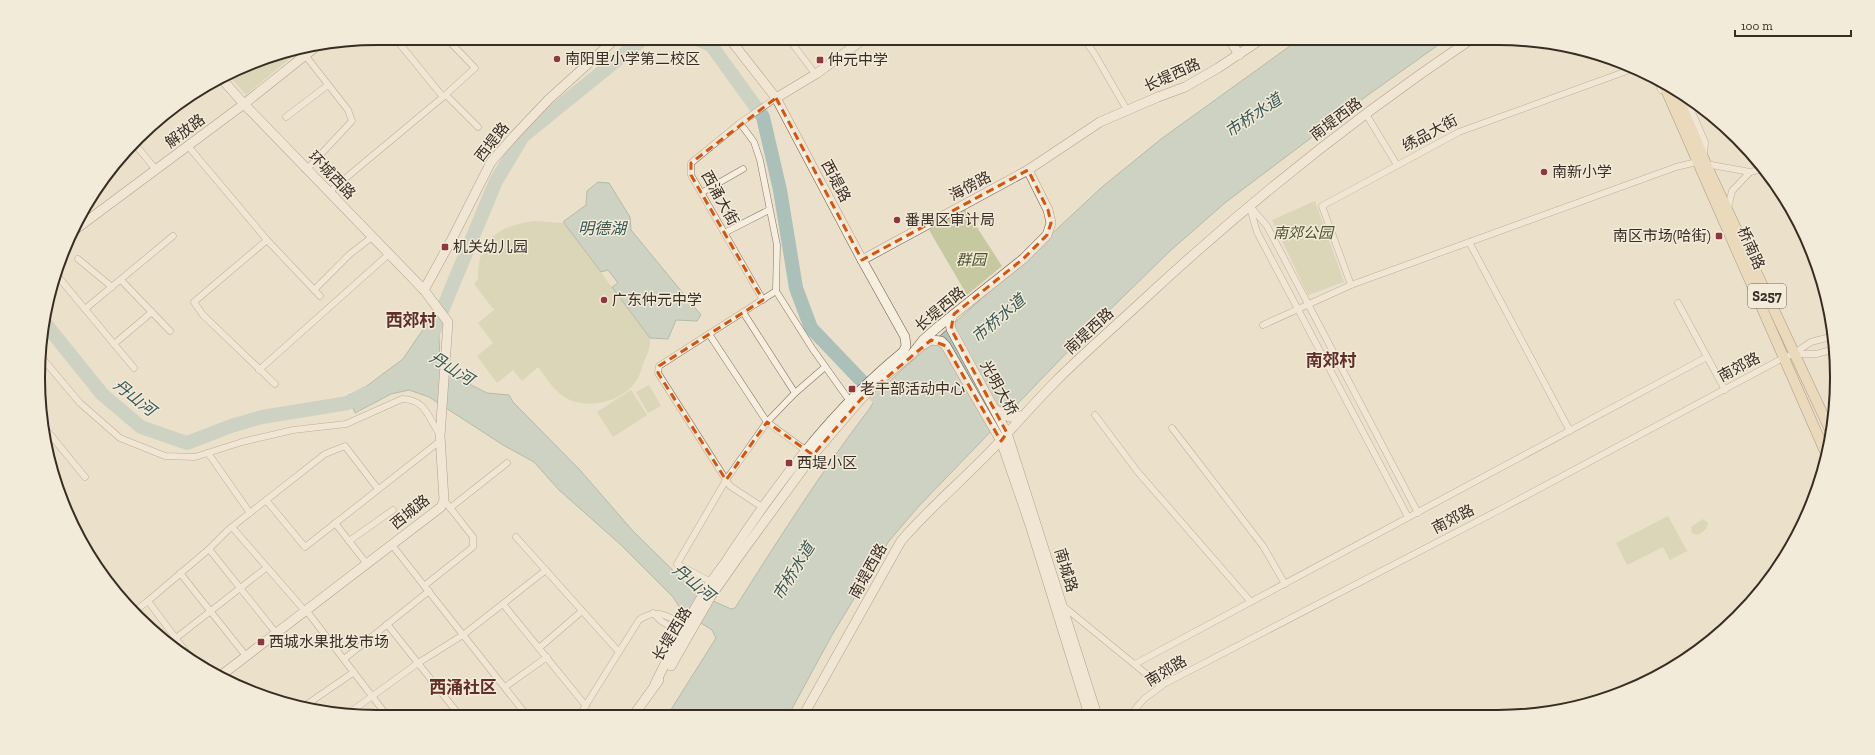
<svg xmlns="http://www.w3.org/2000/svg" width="1875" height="755" font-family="'Zilla Slab','Noto Sans SC',serif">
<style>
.green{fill:#c6c9a0}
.water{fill:#abc0b9;stroke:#728e86}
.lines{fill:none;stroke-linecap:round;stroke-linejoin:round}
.river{stroke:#abc0b9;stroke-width:14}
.street-casing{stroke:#877361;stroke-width:7}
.secondary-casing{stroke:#695444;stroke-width:10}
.primary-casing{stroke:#554234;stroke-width:11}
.street{stroke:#f6eede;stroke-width:6}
.secondary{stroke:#f6eede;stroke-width:9}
.primary{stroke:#e9d1a8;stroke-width:10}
.marked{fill:none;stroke:#d6540e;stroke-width:3;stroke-dasharray:8 5;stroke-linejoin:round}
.poi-dot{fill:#90373d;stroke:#f3ebda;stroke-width:1.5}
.labels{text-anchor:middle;stroke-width:3;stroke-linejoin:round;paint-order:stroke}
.shield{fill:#f3ebda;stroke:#71655a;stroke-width:1}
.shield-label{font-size:14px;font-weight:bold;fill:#392c23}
.poi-label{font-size:15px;fill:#392c23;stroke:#f3ebda;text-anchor:start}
.street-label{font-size:15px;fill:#392c23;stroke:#f3ebda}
.park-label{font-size:15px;font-style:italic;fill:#4c532b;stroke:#f3ebda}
.water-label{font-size:16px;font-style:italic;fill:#345753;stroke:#f3ebda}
.quarter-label{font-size:17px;font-weight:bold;fill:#612f26;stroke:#f3ebda}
.rim{fill:none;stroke:#392c23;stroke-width:2}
</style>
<rect width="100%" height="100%" fill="#ebe0cb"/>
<g class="green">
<polygon points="299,51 246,95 228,74 268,56"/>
<polygon points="1315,201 1344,282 1308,295 1272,220"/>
<polygon points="965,209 1002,266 967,295 929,230"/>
<path d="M535,221L564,223L650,338C651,347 647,355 643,364C641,370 640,376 636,381C623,401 591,409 570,400C555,394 547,378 538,367L522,381L513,370L497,383L477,356L493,343L478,323L494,310L474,284L478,279C477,241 498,225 535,221Z"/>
<polygon points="649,385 661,406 648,413 636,392"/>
<polygon points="631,390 647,415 613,437 597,412"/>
<polygon points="1668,516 1687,551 1670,560 1663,547 1627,565 1616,543"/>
<polygon points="1703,519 1708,523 1706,529 1698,535 1692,533 1691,527"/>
</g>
<g class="water">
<path d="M1301,38H1448L1368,95L1226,202L1170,251L1080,339L919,506L889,541L832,635L788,716H667L716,638L712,630L682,611L673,597L620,544L559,490L534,462L503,445L429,397L409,390L391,394L355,413L348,395L360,391L403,359L428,322L442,326L439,336L440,365L455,377L487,393L509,395L513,402L580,470L632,530L696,593L731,609L735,608C778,540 821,472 870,408L874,401L872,399L883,387L1000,282L1102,187L1161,139Z"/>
<polygon points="598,182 609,183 630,217 631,230 701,315 697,321 676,320 668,339 650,338 612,287 618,283 608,270 601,272 564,223 564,221 586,205 587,191"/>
</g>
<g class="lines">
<g class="river">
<polyline points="694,38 711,45 763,117 780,190 796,288 811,328 878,398 892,404"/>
<polyline points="44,322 102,394 141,427 187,443 231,426 262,417 348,403 366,393"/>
<polyline points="429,342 496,181 523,136 644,38"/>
</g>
<g class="street-casing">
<g id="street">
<polyline points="395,38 443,97"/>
<polyline points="788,38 813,71"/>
<polyline points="1083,38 1094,53 1127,110"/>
<polyline points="305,55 348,110 352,121 307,169"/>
<polyline points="1656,78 1661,90"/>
<polyline points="446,95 478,127"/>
<polyline points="1685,96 1705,142 1704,156"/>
<polyline points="1366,114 1397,165"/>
<polyline points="286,117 328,85"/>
<polyline points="740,123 754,142 760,160 777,245 776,291 812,348 849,400"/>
<polyline points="135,144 156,170"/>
<polyline points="188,146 267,240 320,296"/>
<polyline points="1706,164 1750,172 1764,169"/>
<polyline points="329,192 443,97 475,68 446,38"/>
<polyline points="701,193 743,169"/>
<polyline points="1249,205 1267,226 1418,513"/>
<polyline points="1250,208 1257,232 1408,517"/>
<polyline points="1728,208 1732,191 1750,172"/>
<polyline points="724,233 769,210"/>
<polyline points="267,240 194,302 203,315 275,384"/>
<polyline points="1469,242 1570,431"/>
<polyline points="78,259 112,287"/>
<polyline points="55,273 134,368"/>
<polyline points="121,280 170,331"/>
<polyline points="1351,285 1322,206 1459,132 1635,68"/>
<polyline points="314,290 350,254 372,237"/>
<polyline points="763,300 691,175 691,163 740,123 776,98"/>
<polyline points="1678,303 1725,390"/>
<polyline points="85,309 173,236"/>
<polyline points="743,312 795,393"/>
<polyline points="1263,325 1351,285 1676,167 1697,162 1695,159"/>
<polyline points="709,334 767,422 808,452"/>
<polyline points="114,344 152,312"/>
<polyline points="1793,354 1816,354 1835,349"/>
<path d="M42,358L80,403L120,438L165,456L195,457L242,442L293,430L346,424L402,399C426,399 428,418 440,435"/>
<polyline points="259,370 389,254"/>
<polyline points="1095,415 1137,471 1251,602"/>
<polyline points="44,427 85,477"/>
<polyline points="1172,428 1263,546 1285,584"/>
<polyline points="208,453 250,513"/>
<polyline points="266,500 305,547 440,441"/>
<polyline points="762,507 730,486 658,373 659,366 776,291"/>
<polyline points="450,508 507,463"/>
<polyline points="335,523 367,564"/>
<polyline points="232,527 305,611"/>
<polyline points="516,537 619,652"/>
<polyline points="349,541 393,510"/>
<polyline points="392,545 528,717"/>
<polyline points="209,549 276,633"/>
<polyline points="180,573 246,656"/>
<polyline points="713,583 677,564 726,480 767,422 795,393 825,367"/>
<polyline points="424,586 473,547 473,537 444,500"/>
<polyline points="148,601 209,549 228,530 325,454 345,446 378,489"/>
<polyline points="503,604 586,706"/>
<polyline points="1063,606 1161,686"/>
<polyline points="136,610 148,601 192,660"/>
<polyline points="306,610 388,717"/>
<polyline points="653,613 661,621 682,633"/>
<polyline points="387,624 456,711"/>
<polyline points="176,638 266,568"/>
<polyline points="539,648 582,611"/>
<polyline points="344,659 429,591"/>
<polyline points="1135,664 1707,357"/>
<polyline points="505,687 547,657"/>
<polyline points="303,707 354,672"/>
<polyline points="349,713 418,663 463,635 546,570"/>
<polyline points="1130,715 1144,699 1164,684 1503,508 1783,358 1793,354 1811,342 1834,336"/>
<path d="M579,716L639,620C658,607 668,617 686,626"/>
</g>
</g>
<g class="secondary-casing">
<g id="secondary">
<polyline points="1229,38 1239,55"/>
<polyline points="776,98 816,74 865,38"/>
<polyline points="72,232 244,104 313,49"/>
<polyline points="862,260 1028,170 1100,122 1158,97 1185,87 1218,68 1263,38"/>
<polyline points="424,290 452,239 491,162 514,136 548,100 612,42 618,38"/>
<polyline points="953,315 950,322 951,329 1007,433 1097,715"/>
<polyline points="923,345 931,340 941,341 946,346 1001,441 1030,525 1089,715"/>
<path d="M997,410C1006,418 1013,419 1024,415"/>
<polyline points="671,666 711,596 742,552 813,455 861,399 885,376 912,354 923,340 939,326 1023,259 1047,235 1051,223 1048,210 1028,170"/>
<polyline points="219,677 441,507 444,500 440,436 448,322 424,290 244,104 221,78"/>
<path d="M655,684C672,649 690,615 711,582C717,573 724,565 730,555C779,481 833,409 903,352L906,346L905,337L862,260L776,98L729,38"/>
<polyline points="633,716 659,680"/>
<path d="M803,716L901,541C932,505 969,475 1001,440C1019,421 1037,400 1056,381C1083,354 1112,329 1140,303C1244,206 1355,117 1473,38"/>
</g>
</g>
<g class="primary-casing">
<g id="primary">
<polyline points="1663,83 1827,456"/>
<polyline points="1674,89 1706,164 1831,432"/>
</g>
</g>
<use href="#street" class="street"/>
<use href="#secondary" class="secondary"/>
<use href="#primary" class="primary"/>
</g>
<path d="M0 0H1875V755H0ZM776,98L862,260L1028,170L1048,210L1051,223L1047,235L1023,259L954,314L951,329L1007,433L1001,441L946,346L931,340L861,399L813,455L767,422L726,480L658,373L659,366L763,300L691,175V163Z" fill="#ebe0cb" fill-opacity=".55" fill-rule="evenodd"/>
<path class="marked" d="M776,98L862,260L1028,170L1048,210L1051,223L1047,235L1023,259L954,314L951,329L1007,433L1001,441L946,346L931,340L861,399L813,455L767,422L726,480L658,373L659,366L763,300L691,175V163Z"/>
<g class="poi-dot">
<circle cx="557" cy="59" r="4"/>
<rect x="816" y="56" width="8" height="8" rx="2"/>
<circle cx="1544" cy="172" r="4"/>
<circle cx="897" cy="220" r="4"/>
<rect x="1715" y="232" width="8" height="8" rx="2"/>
<rect x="441" y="243" width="8" height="8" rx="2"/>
<circle cx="604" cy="300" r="4"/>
<rect x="848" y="385" width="8" height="8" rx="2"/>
<rect x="785" y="459" width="8" height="8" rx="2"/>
<rect x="257" y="638" width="8" height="8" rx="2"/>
</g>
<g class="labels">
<rect class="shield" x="1748" y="284" width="38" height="24" rx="3"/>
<g class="shield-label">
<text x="1767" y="301">S257</text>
</g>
<g class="poi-label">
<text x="565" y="64">南阳里小学第二校区</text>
<text x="828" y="65">仲元中学</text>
<text x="1552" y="177">南新小学</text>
<text x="905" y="225">番禺区审计局</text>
<text x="1711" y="241" text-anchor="end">南区市场(哈街)</text>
<text x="453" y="252">机关幼儿园</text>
<text x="612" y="305">广东仲元中学</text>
<text x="860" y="394">老干部活动中心</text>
<text x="797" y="468">西堤小区</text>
<text x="269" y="647">西城水果批发市场</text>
</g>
<g class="street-label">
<text transform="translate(1172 75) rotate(-24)" y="5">长堤西路</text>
<text transform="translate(1336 119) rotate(-37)" y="5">南堤西路</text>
<text transform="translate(185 131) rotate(-37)" y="5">解放路</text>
<text transform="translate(1430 133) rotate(-28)" y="5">绣品大街</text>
<text transform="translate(492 142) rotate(-52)" y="5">西堤路</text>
<text transform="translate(332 175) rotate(46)" y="5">环城西路</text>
<text transform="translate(836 181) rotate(62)" y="5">西堤路</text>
<text transform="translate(970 186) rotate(-28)" y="5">海傍路</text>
<text transform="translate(720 198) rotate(61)" y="5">西涌大街</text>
<text transform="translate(1751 248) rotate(66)" y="5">桥南路</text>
<text transform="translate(940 309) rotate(-40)" y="5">长堤西路</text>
<text transform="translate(1089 331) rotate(-43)" y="5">南堤西路</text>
<text transform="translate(1739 367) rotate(-28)" y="5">南郊路</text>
<text transform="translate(999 388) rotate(61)" y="5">光明大桥</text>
<text transform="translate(410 512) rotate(-39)" y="5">西城路</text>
<text transform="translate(1453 519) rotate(-27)" y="5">南郊路</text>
<text transform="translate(1066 570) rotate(73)" y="5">南城路</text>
<text transform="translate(868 571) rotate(-61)" y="5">南堤西路</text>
<text transform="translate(672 634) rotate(-59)" y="5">长堤西路</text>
<text transform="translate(1166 671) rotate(-31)" y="5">南郊路</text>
</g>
<g class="park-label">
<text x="1303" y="238">南郊公园</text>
<text x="971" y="265">群园</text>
</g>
<g class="water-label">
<text transform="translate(1253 115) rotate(-34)" y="6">市桥水道</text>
<text x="602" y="234">明德湖</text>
<text transform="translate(998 318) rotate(-40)" y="6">市桥水道</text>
<text transform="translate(452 368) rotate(32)" y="6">丹山河</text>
<text transform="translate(135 397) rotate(38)" y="6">丹山河</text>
<text transform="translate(793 571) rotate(-58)" y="6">市桥水道</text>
<text transform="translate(694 582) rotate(39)" y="6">丹山河</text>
</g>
<g class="quarter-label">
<text x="411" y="326">西郊村</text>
<text x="1331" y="366">南郊村</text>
<text x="463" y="693">西涌社区</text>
</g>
</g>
<path d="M0 0H1875V755H0ZM377 45H1498A332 332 0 0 1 1830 377V378A332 332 0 0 1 1498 710H377A332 332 0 0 1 45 378V377A332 332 0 0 1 377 45Z" fill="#f3ebda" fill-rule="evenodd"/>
<path class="rim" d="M377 45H1498A332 332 0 0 1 1830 377V378A332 332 0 0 1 1498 710H377A332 332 0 0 1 45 378V377A332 332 0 0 1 377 45Z"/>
<path d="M1735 30v6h116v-6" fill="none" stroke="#392c23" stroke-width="2"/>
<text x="1741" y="30" font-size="12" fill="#392c23" stroke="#f3ebda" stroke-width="3" paint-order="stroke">100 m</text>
</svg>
